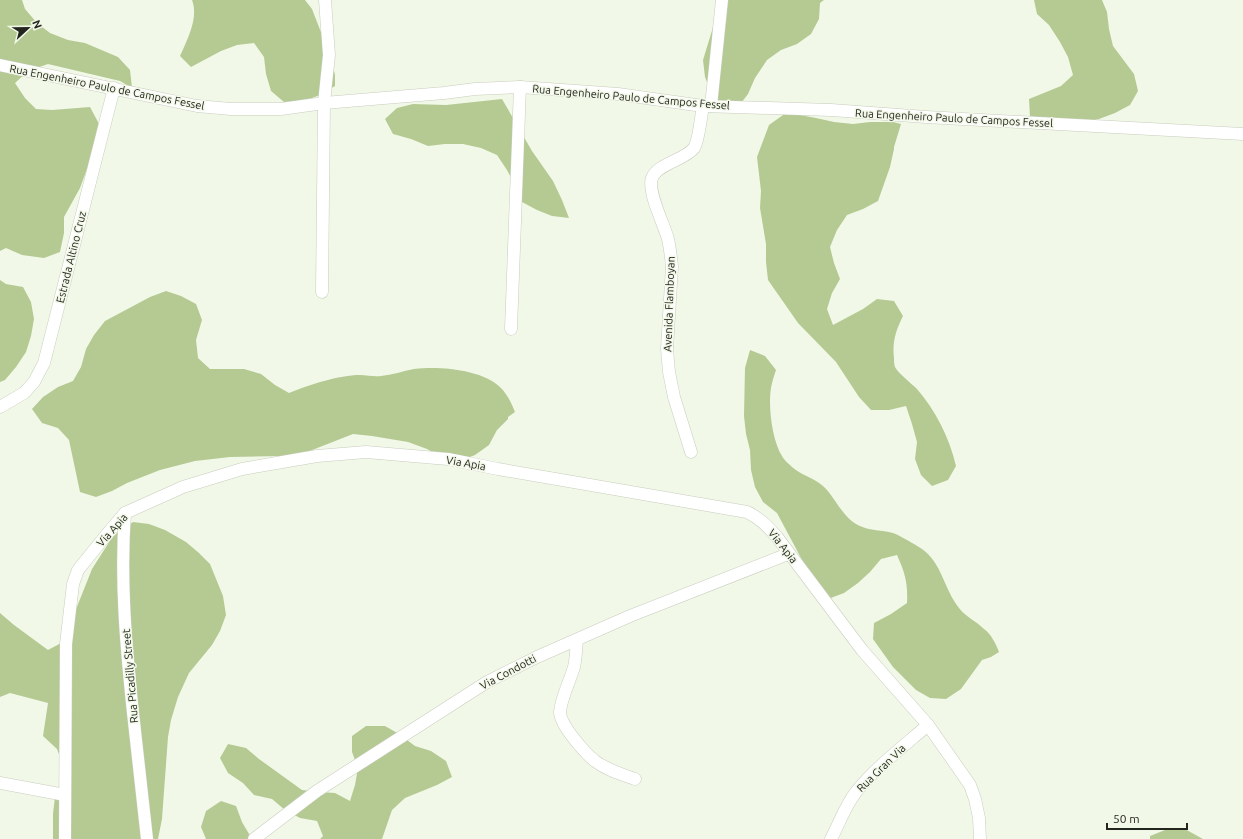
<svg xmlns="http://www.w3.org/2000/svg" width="1243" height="839" font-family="Ubuntu,sans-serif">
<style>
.forest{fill:#b5ca92}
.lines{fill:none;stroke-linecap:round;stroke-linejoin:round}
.minor-casing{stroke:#c7cdbe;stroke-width:13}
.minor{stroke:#fff;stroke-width:12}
.labels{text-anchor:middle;stroke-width:3;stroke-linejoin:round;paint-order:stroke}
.street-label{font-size:11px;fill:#23251f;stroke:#f2f8e8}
</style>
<rect width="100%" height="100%" fill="#f2f8e8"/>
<g class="forest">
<polygon points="0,0 22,0 25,9 37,23 50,33 68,40 85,43 118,57 130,70 132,88 120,81 48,64 28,71 15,83 25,98 36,109 52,110 90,107 98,122 102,138 87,169 80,188 64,217 64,233 60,252 44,258 22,255 6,248 0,251"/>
<path d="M192,0H305L312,9L331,58L335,75V86L320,95L304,101L284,102L271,91L266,74L264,57L254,43L237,45L221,51L191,67L180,56C187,40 199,18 192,0Z"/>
<polygon points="720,0 824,0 820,3 819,19 811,34 797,44 781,50 767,60 755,78 748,94 738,107 720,110 712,95 705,77 703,60 718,11"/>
<polygon points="1034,0 1102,0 1107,12 1109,29 1113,46 1134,74 1138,91 1130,105 1115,113 1099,119 1079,123 1061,127 1044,130 1030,117 1029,99 1061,86 1073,75 1068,57 1060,42 1049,25 1037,14"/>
<polygon points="502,99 532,151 553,181 562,200 569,218 552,216 537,210 522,202 516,187 507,170 497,155 481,148 463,144 445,144 428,146 411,139 393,134 385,119 397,108 413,104 446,105"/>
<path d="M783,115H800L816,118L834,122L853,124L870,122H893L901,124L894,147V149L890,167L878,201L863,209L847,215L837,230L830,247L834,263L840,279L832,293L827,309L833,325L863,309L877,299L894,301L903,316C896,330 892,342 894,358C894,360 894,365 895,367C898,373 911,383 917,389C936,411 949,437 956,466L948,480L932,486L921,475L915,459L917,442L912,424L906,406L889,410H871L859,397L836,362L798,323L768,280L766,262V244L760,208L761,191L757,157L769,125Z"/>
<polygon points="0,280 6,284 23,287 31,302 34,319 31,336 26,352 16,367 5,380 0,382"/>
<path d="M166,291L181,296L196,304L202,320L196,340L198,358L210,369H244L261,374L275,385L289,393C309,385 339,375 360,375C367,375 374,377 381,376C392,375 403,371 414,369C439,366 482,369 501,388C507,394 512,404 515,412L508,417V419L497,430L489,445L475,455L457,462L441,457L427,449L408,442L372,436L353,434L302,454L284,456L230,457L195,461L160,470L127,483L112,491L96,497L80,492L69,440L58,428L42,423L32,409L43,397L58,387L73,381L81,367L86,349L94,335L105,321L150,297Z"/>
<path d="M750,350L765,356L776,370C774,376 772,382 771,388C768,406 772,440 782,456C784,460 789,464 792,467C801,475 814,478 823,486C836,498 843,519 860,526C870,531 882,530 893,533C899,535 916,545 922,549C942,563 944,589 959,608C966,617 976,621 984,629C991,634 996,644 999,652L991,657L982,660L961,689L946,699L930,698L916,690L893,667L873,639L874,623L891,614L907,603C908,583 905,573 897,555L881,559L870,572L858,583L844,593L828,599L814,591L801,558L777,513L763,502L755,487L751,470L750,450L746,434L744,416L745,368Z"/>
<polygon points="133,522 149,524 165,530 186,542 199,553 210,564 223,596 226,615 220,631 212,645 189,673 178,697 171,720 168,737 162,819 158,839 53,839 53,814 55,797 61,781 63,765 57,749 43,736 48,703 10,693 0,697 0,613 14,625 48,650 63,642 92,569 113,536"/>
<polygon points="366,726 385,726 399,734 415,746 431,751 446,761 452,777 437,785 405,798 392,810 382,839 320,839 323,836 317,821 300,818 285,810 272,799 254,795 243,783 228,773 220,758 228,744 246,748 259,759 302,790 319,792 335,793 350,801 355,785 358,768 352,752 352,736"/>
<polygon points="221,801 236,806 242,822 252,839 206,839 201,827 206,811"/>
<polygon points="1183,828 1203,839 1150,839 1150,836 1165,830"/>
</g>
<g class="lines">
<g class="minor-casing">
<g id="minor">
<polyline points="0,65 197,106 231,109 281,109 324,103 444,93 475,89 520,87 618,94 703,106 831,110 926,117 1243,134"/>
<polyline points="711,106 722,0"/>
<polyline points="322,292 324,103 329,55 325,0"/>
<polyline points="511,329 520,87"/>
<polyline points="0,407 24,393 34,382 44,363 114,88"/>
<path d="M691,452L674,397L669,372L667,349L672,266C671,257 670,248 668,239C664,224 647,192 652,178C657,164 685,160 694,148C699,140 701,116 703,106"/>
<path d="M125,513C120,580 126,646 133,713C138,755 142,797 147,839"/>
<path d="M577,640C576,649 576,659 574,667C570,681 561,698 560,712C560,725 585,753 595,761C607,770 621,774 635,779"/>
<polyline points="0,783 65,795"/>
<path d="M65,839L66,644L73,584L78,570L103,539L125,513L183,487L242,469L317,456L366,452L448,459L498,469L747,512C760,518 768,527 777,537L862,650L928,725L970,785L975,799L979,818L980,839"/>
<polyline points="254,839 317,791 487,682 537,657 630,616 788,554"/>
<path d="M831,839C839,824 845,806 856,792C875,768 905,745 928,725"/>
</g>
</g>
<use href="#minor" class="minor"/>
</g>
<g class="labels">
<g class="street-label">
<text transform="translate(107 87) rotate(11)" y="4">Rua Engenheiro Paulo de Campos Fessel</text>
<text transform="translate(631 97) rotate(5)" y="4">Rua Engenheiro Paulo de Campos Fessel</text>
<text transform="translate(954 118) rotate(3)" y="4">Rua Engenheiro Paulo de Campos Fessel</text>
<text transform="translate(71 257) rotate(-76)" y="4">Estrada Altino Cruz</text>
<text transform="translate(669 304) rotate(-88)" y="4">Avenida Flamboyan</text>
<text transform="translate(466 463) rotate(10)" y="4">Via Apia</text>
<text transform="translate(112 530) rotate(-48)" y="4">Via Apia</text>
<text transform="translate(783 546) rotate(52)" y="4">Via Apia</text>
<text transform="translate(508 672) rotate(-28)" y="4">Via Condotti</text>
<text transform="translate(130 676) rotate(-95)" y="4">Rua Picadilly Street</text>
<text transform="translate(881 768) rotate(-44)" y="4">Rua Gran Via</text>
</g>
</g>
<g transform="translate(28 28) rotate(68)" stroke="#f2f8e8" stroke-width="3" paint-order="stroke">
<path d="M0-3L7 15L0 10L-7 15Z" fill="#23251f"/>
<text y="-6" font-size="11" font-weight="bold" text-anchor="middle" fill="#23251f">N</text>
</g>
<path d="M1107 823v6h80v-6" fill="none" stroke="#23251f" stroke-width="2"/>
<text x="1113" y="823" font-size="12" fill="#23251f" stroke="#f2f8e8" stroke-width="3" paint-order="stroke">50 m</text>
</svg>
